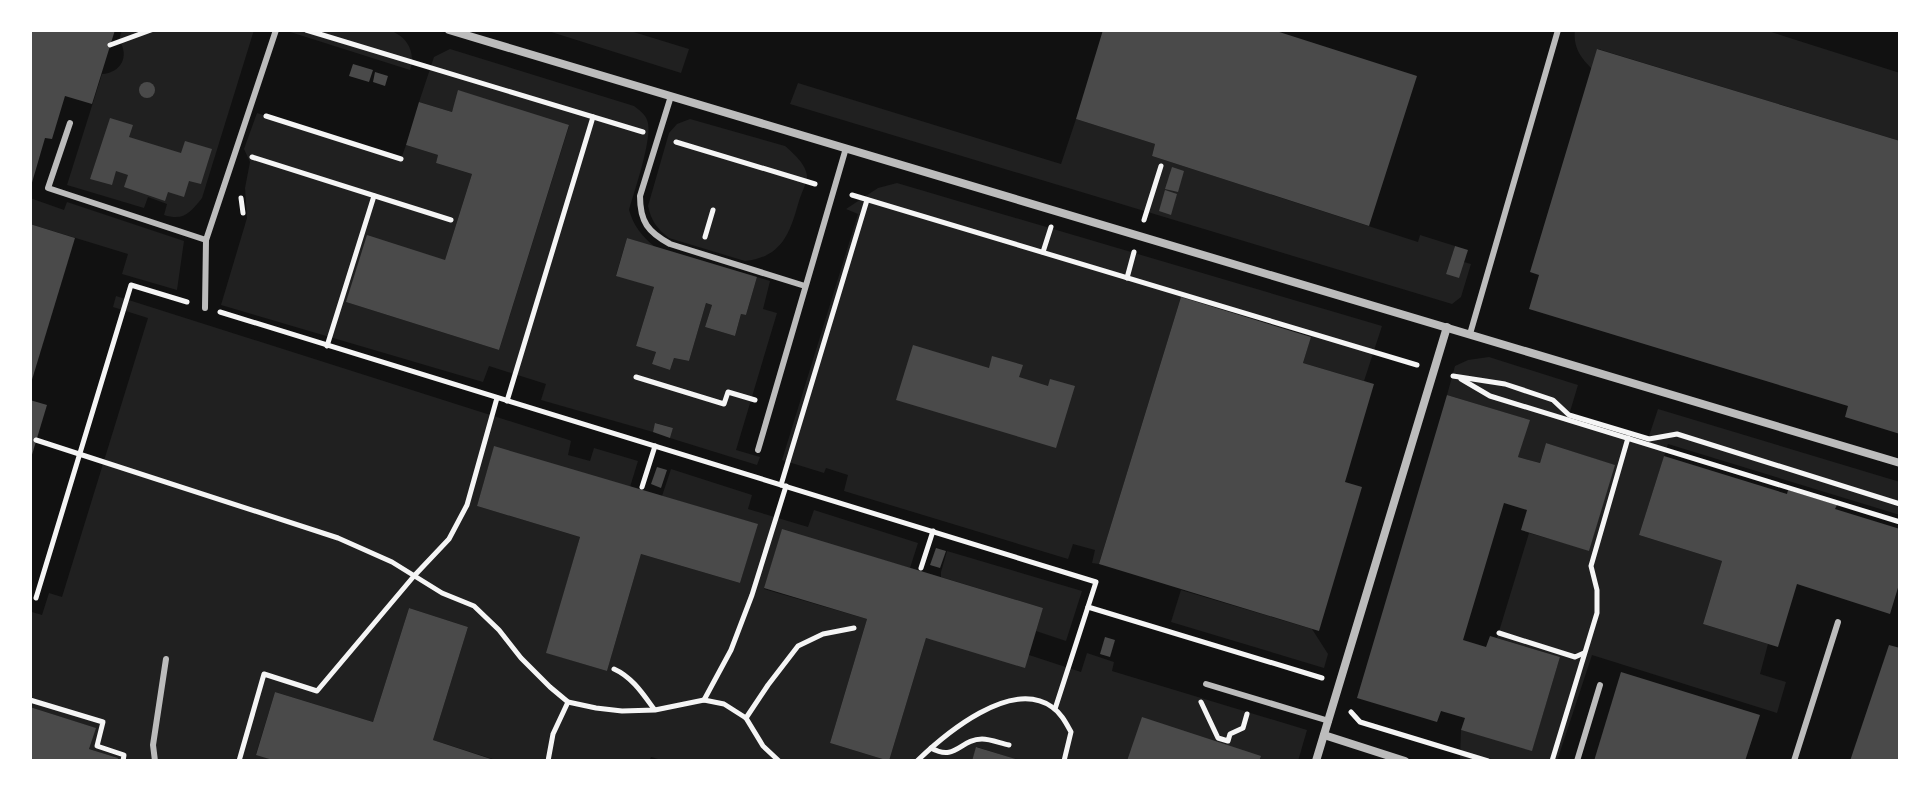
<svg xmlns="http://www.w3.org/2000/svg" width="1930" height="791" font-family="Jost,sans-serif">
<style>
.green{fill:#202020}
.building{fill:#4a4a4a}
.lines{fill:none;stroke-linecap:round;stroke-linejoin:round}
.path{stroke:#f5f5f5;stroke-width:5}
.service{stroke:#bcbcbc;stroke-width:6}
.minor{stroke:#bcbcbc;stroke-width:8}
</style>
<rect width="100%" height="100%" fill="#111"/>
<g class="green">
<path d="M122,30H254L202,198C190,213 184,221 164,215L167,204L148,197L144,208L67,185L102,74C121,73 130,56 119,40Z"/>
<path d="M284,30H389C407,36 416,52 410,70Z"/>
<polygon points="545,30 627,30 689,49 681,73"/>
<path d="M1575,30H1765L1900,73V141L1598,49L1592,69C1580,57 1573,47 1575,30Z"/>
<path d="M450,49L634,106C639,110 645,114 647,120C654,135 634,192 629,210C634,227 642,236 655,247L627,238L616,275L654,287L636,346L656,352L652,364L670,370L674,358L689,361L706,303L712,305L705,327L735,336L741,314L746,315L757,277L770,281L763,309L777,313L736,450L760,457L757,465L670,438L673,428L656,423L653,432L541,400L546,384L489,366L483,382L221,305L247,218L245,188L250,162L244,149L257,113L401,159L406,145L438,155L436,163L472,174L445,260L346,302L499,350L569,126L459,91L452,112L419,102L434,57Z"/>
<polygon points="798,83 1061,164 1076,119 1155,144 1152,156 1418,242 1420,235 1455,246 1446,274 1464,262 1471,264 1461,297 1452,304 790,104"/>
<path d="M690,119L785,146C793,153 806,164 807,176C807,183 801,194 799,201C790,232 783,257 745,261L669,238C657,229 651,220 648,206L669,133L677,124Z"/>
<polygon points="897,183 1382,326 1364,381 1303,363 1311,336 1181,297 1099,564 1092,563 1095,550 1073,544 1068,559 844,491 848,475 826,468 824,473 782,460 858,214 846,209 878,188"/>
<polygon points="30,198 64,210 67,202 184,241 177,290 122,274 128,254 30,224"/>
<polygon points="116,296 569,440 571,441 568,455 590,461 594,448 638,461 630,487 494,447 477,506 580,537 547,653 607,671 641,554 740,583 757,524 662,496 671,469 752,495 748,509 808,527 814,510 918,543 910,568 782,530 764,589 867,619 830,743 889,761 926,638 1029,655 1081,672 1087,653 1114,662 1112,671 1307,730 1298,761 1021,761 977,747 972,761 665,761 651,757 649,761 499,761 433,740 468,627 409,608 373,722 275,692 256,754 276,761 117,761 118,758 89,749 95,728 30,707 30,620 32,612 42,615 49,593 62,597 148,318 113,307"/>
<polygon points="1489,357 1578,385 1569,415 1648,439 1658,409 1900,482 1900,515 1668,444 1639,535 1722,561 1703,624 1768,644 1760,674 1786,682 1777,713 1592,655 1557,761 1466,761 1460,759 1461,730 1532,750 1560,657 1497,638 1529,533 1589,550 1614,465 1546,443 1540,463 1518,457 1529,420 1447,395 1455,366 1468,360"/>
<polygon points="947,551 1082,591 1066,641 1036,631 1043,608 941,577 941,572"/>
<polygon points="1181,590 1312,629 1328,654 1324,668 1171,622"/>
</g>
<g class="building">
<polygon points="30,30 115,30 92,104 65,96 52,139 45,138 31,186"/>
<polygon points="1103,30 1273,30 1417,76 1369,226 1152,156 1155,144 1076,119"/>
<polygon points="1597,49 1900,141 1900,434 1845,417 1848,406 1529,309 1539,275 1530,272"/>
<polygon points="353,64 373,70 369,82 349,76"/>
<polygon points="375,72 388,76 385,86 373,82"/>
<circle cx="147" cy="90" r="8"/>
<polygon points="458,90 569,125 499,350 346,302 367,235 445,260 472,174 436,163 438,155 406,145 419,102 452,112"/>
<polygon points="110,118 133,125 129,137 181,153 185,141 212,149 201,184 189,181 184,197 168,192 165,201 124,187 128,175 116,171 112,185 90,179"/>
<polygon points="1172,167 1184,171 1178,192 1165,189"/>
<polygon points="1165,190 1177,194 1171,215 1159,211"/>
<polygon points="30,224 75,238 31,383 30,383"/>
<polygon points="627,238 757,277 746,315 741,314 735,336 705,327 712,305 706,303 689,361 674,358 670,370 652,364 656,352 636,346 654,287 616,276"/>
<polygon points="1455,246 1468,250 1459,278 1446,274"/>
<polygon points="1181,297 1311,337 1303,363 1374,384 1345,482 1362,487 1319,631 1099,564"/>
<polygon points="913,345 989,368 992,356 1023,365 1019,377 1048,386 1050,379 1075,386 1056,448 896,400"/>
<polygon points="1447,395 1530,420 1518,457 1540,463 1546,443 1615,465 1589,551 1521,530 1527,510 1504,503 1463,640 1486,647 1490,636 1560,657 1532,751 1461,730 1465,718 1441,711 1437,722 1357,698"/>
<polygon points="30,400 47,405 31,458 30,457"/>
<polygon points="655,423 673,428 670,438 653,432"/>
<polygon points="494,446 758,524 740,583 641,554 607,671 546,653 580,537 477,506"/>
<polygon points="1664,456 1787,494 1788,490 1837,505 1835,509 1900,529 1900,581 1890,614 1797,584 1778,647 1703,624 1722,561 1639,535"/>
<polygon points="657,467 667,470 661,488 651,484"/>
<polygon points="782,529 1043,608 1025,668 926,638 889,761 830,743 867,619 764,588"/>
<polygon points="936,548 946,551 940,568 930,565"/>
<polygon points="409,608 468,627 433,740 497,761 276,761 256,755 275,692 373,722"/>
<polygon points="1105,637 1115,640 1110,657 1100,654"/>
<polygon points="1889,645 1900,648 1900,761 1850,761"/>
<polygon points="1621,672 1760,715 1745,761 1594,761"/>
<polygon points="30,707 96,728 89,749 118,758 117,761 30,761"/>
<polygon points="1142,717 1261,756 1259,761 1127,761"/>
<polygon points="976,747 1019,760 1019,761 972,761"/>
</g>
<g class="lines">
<g class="path">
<polyline points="306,30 643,132"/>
<polyline points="110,45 151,30"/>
<polyline points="266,116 401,159"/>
<polyline points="676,142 815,184"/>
<polyline points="252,157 451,220"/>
<polyline points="852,195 1417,365"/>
<polyline points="241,198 243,213"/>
<polyline points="1144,220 1161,166"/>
<polyline points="705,237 713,210"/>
<polyline points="1043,252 1051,227"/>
<polyline points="1127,278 1134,252"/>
<polyline points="220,312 1096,582 1055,709"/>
<polyline points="327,346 374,196"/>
<polyline points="1453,376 1505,384 1553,400 1569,415 1649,439 1677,434 1900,504"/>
<polyline points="636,377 724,404 728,392 755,400"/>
<polyline points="1461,379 1490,396 1900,522"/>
<polyline points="507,401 593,117"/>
<polyline points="36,440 338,538 392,562 442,593 474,606 499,630 521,658 550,687 568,702 596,708 622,711 655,710 704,700 724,704 746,718 763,746 779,761"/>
<polyline points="781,485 867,200"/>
<polyline points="642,487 655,446"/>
<polyline points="921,568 933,531"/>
<polyline points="36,598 131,285 187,302"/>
<polyline points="1088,607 1322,678"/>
<polyline points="1499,633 1575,657 1584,653"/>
<path d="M614,669C632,677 643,694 654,709"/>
<polyline points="30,700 103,722 97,746 124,755 123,761"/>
<polyline points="704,700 731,650 752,595 786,486"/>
<polyline points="1201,702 1218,738 1228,741 1230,734 1243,728 1247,714"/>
<polyline points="1351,712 1360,722 1488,761"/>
<polyline points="746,718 768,685 798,646 823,634 854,628"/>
<path d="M931,748C956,762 960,739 982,739C990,739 1000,743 1009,745"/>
<polyline points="239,761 264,674 317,691 414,576 449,539 467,505 497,398"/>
<polyline points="548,761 553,734 568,702"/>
<path d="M917,761C945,734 1011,678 1052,707C1061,713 1066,723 1071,732L1064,761"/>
<polyline points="1552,761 1597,613 1597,590 1591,566 1628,438"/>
</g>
<g class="service">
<path d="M671,96L640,196C640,222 648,232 670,244L805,286"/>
<polyline points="70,123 48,188 206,240 276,30"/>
<polyline points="205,308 206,240"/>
<polyline points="1470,334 1558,30"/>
<polyline points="758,450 846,148"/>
<polyline points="1206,684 1329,721"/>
<polyline points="155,761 153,745 166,659"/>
<polyline points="1577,761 1600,685"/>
<polyline points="1794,761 1838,622"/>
</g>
<g class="minor">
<polyline points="449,30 1900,463"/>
<polyline points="1324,735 1405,761"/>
<polyline points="1316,761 1447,327"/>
</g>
</g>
<rect width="1930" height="791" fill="none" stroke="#ffffff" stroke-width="64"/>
</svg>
